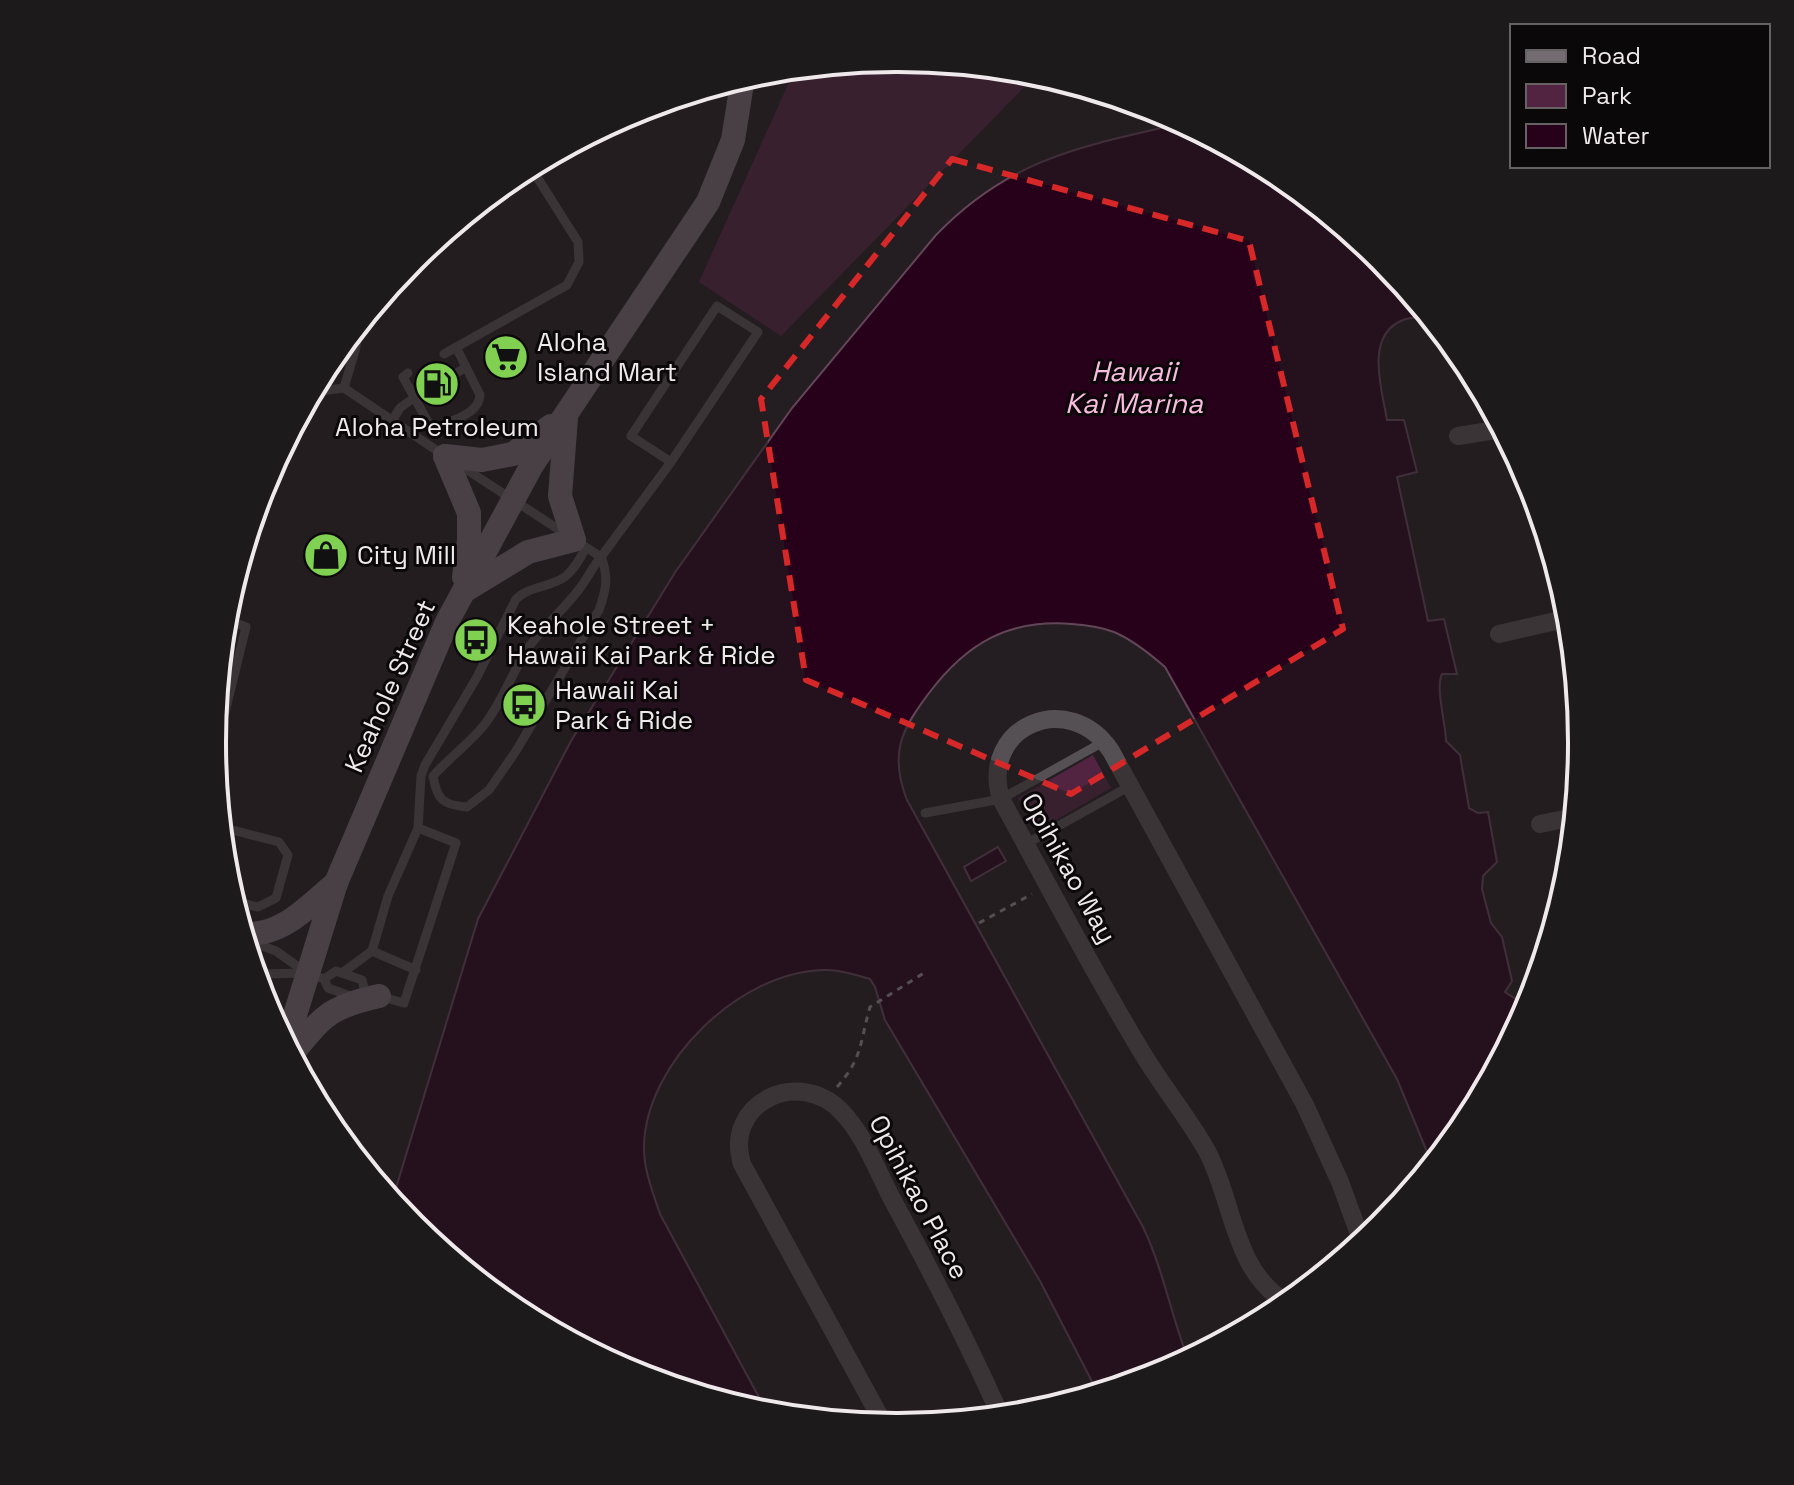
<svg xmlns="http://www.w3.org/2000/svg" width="1794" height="1485" font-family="'Space Grotesk',sans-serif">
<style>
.green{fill:#522441}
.water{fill:#270019;stroke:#634658;stroke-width:2}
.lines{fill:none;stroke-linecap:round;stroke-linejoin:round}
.path{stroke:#918b8e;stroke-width:3;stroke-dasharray:6 6;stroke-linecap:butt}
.lane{stroke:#555053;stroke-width:9}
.street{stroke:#555053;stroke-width:18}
.secondary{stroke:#736c70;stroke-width:24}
.marked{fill:none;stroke:#d62828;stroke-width:6;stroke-dasharray:16 10;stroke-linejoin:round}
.labels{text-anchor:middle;stroke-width:6;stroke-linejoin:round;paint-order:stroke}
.poi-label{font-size:26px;fill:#efe9ec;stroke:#0b080a;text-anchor:start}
.street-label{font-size:26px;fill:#efe9ec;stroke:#0b080a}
.water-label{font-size:28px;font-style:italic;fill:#f9bbde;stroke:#0b080a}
.rim{fill:none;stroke:#efe9ec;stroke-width:4}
</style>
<rect width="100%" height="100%" fill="#241d21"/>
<g class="green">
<polygon points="897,58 1031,71 1037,74 781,336 699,282 791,78 841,64"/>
<polygon points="1093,755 1111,788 1037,831 1018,798"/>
</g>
<g class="water">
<path d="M1183,123L1278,174L1381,259L1428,316C1421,317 1410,317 1403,320C1364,335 1382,390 1387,420H1404L1417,472L1397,477L1428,621L1444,619L1457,674H1442C1435,687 1446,724 1446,741L1460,755L1469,808L1478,813L1488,812L1497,862L1483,876L1482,889L1491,923L1502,937L1512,981L1505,992L1516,999L1530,1003L1529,1005L1466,1123L1432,1164L1397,1079L1165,667C1149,653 1133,640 1114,632C1101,627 1085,625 1072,624C1008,619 967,643 929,693C901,730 889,754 907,800L1143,1227C1163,1269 1171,1315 1188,1359L1159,1375L1098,1393L1040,1281L885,1020L875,987L870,979C857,975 841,970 827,970C742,969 644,1063 644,1148C644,1171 653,1193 660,1214L768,1414L635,1375L516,1311L413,1226L392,1201L478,919L571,741L676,571L792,408L936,235C1010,158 1083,146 1183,123Z"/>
<polygon points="998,847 1006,861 971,881 964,867"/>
</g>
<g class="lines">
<g class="path">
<polyline points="979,923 1032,894"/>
<path d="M837,1087C863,1058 860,1041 870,1007L924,973"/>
</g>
<g class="lane">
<polyline points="444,354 567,285 579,262 578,242 530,166"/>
<path d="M408,373L403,377L429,424L438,427C454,419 479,414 480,395L456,347"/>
<polyline points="455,374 466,367"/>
<polyline points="344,388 356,347 358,326"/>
<polyline points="312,392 344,388 445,456"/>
<polyline points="393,419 400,408 419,394"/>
<path d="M458,464L601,557C609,576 606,591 599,610L516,751L489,790L467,807C443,805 437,800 433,776C450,757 469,744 485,724C501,703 511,677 524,654C540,629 563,611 580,588C588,578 592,567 601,557L671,462L758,332L717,306L631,436L671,462"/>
<polyline points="214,757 246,627 225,619"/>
<polyline points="925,813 1001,799 1105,741"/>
<polyline points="221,827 279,842 288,855 276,898 258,907 233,901"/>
<polyline points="1026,844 1130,786"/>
<polyline points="249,941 276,951 307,973 324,979 328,988 353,997"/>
<polyline points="372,951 416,970"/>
<polyline points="255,971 263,974 307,973"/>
<path d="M342,973L372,951L388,896L418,828L421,776L425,765L477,677L516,599C530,586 547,588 563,578C573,572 580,558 586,548"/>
<polyline points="324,979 336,971 362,980 365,992"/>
<polyline points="382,997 404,1003 456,843 418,828"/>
</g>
<g class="street">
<polyline points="1458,436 1502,429"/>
<polyline points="1499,634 1569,618"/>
<polyline points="1540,824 1574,817"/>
<path d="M1287,1303C1233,1271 1234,1202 1207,1151C1186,1114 1158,1081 1137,1044C1089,964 1046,881 1001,799C979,726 1069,688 1111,751L1305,1105L1340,1182L1362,1242"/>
<path d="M885,1426L742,1164C723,1102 800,1067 842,1112C864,1135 877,1170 891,1197C930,1269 968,1342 1001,1417"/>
</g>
<g class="secondary">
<polyline points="445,456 469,513 469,540 464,577"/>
<polyline points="445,456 482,460 513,454 551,426"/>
<polyline points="464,591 528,552 574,540 560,496 566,418"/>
<path d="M243,934C283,936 307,907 336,883"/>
<polyline points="286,1044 336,883 447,622 532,465 708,202 733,140 743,77"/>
<path d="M291,1055C323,1016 329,1007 379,996"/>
</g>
</g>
<path d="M0 0H1794V1485H0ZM952,159L1249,241L1343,629L1071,794L806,680L761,399Z" fill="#241d21" fill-opacity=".55" fill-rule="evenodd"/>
<path class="marked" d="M952,159L1249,241L1343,629L1071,794L806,680L761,399Z"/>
<defs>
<g id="supermarket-disc" transform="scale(2.3)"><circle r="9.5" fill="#80d051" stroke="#0b080a"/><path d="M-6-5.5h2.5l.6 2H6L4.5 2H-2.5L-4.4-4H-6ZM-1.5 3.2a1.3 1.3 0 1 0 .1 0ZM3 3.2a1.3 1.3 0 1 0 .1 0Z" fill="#111"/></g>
<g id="fuel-disc" transform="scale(2.3)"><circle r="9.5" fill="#80d051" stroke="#0b080a"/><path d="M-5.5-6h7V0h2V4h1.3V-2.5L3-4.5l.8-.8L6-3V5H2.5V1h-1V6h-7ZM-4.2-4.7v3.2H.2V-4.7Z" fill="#111"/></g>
<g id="shop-disc" transform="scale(2.3)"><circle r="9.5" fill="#80d051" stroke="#0b080a"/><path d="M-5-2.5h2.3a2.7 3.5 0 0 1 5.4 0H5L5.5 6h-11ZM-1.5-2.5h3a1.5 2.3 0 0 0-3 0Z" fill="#111"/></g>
<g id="bus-disc" transform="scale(2.3)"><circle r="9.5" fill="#80d051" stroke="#0b080a"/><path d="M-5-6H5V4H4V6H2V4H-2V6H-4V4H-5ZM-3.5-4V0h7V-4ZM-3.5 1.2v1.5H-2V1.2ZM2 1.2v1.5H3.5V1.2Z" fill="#111"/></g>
</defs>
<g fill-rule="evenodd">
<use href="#supermarket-disc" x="506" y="357"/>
<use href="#fuel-disc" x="437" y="384"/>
<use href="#shop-disc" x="326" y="555"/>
<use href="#bus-disc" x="476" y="640"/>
<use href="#bus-disc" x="524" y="705"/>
</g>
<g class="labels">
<g class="poi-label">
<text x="537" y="351">Aloha<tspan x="537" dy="30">Island Mart</tspan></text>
<text x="437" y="436" text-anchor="middle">Aloha Petroleum</text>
<text x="357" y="564">City Mill</text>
<text x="507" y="634">Keahole Street +<tspan x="507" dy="30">Hawaii Kai Park &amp; Ride</tspan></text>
<text x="555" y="699">Hawaii Kai<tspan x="555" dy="30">Park &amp; Ride</tspan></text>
</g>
<g class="street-label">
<text transform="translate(390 686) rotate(-66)" y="9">Keahole Street</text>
<text transform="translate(1069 868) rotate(61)" y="9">Opihikao Way</text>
<text transform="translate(919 1197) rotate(62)" y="9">Opihikao Place</text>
</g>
<g class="water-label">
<text x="1134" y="381">Hawaii<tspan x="1134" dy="32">Kai Marina</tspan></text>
</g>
</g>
<path d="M0 0H1794V1485H0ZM896 72H898A670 670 0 0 1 1568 742V743A670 670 0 0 1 898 1413H896A670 670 0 0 1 226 743V742A670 670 0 0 1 896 72Z" fill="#1d1a1c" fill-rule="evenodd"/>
<path class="rim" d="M896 72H898A670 670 0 0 1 1568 742V743A670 670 0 0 1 898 1413H896A670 670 0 0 1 226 743V742A670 670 0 0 1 896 72Z"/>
<rect x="1510" y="24" width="260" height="144" fill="#0b080a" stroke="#666264" stroke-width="2"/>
<rect x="1526" y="50" width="40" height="12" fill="#736c70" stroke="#666264" stroke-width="2"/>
<text x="1582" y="64" font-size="24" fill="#efe9ec">Road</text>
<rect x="1526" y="84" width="40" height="24" fill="#522441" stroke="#666264" stroke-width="2"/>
<text x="1582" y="104" font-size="24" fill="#efe9ec">Park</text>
<rect x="1526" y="124" width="40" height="24" fill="#270019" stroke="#666264" stroke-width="2"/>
<text x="1582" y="144" font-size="24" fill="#efe9ec">Water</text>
</svg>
